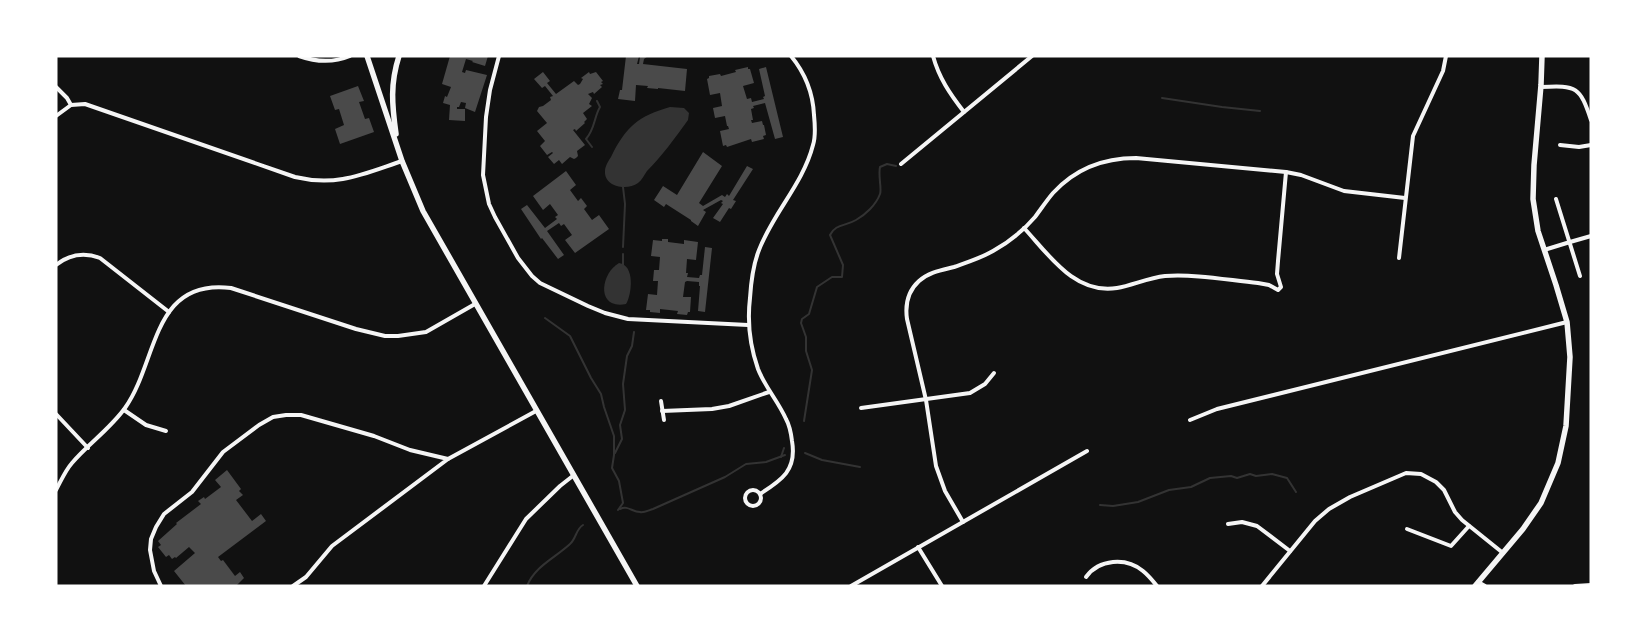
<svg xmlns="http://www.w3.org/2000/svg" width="1647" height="642" font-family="'Playfair Display',serif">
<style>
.water{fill:#333}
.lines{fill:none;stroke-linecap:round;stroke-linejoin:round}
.stream{stroke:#333;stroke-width:2}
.building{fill:#4a4a4a}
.minor{stroke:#f5f5f5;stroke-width:4}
.secondary{stroke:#f5f5f5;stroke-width:5.5}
</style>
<rect width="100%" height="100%" fill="#111"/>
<g class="water">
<path d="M670,107L684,108L689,113L688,120C675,138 662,156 647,171C644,175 642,180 638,183C627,191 604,187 605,171C605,166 609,160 611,157C626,126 639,116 670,107Z"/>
<path d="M619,263C635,265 632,294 626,304C596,310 600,274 619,263Z"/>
</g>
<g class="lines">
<g class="stream">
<polyline points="1162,98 1222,107 1260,111"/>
<path d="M592,147L586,139C595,129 594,117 600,107L597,101"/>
<polyline points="623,187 625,204 623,247"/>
<polyline points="623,254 623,265"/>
<polyline points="545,318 570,336 591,378 601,394 604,407 614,436 614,455 612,468 619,481 623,503 618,510"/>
<path d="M804,421L812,370L806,351V337L801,323L802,319L809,314L817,287L832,277H842L843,265L830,235C835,224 846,226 856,220C865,215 876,205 880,194C882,189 878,176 880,167L887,164L896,166"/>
<polyline points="615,453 622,439 620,425 625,410 623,384 627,356 632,346 634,332"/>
<polyline points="805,453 822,460 860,467"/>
<polyline points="781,457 784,448"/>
<polyline points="1100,505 1113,506 1138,502 1169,490 1191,487 1210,478 1231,476 1237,478 1250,474 1256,476 1272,474 1287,478 1296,492"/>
<path d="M620,509C628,505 632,512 640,512C644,513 649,510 653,509L725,477L746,464L766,462L785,455"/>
<path d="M527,586C535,566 555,558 570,544C576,539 576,529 583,525"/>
</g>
</g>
<g class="building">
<polygon points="450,56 488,56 485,66 472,62 473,61 466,59 462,72 465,73 466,70 487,75 475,112 465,108 466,103 461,102 459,107 457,107 457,109 465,109 465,121 449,120 450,105 443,103 445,96 447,97 451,87 442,84"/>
<polygon points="626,56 639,56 637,64 639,64 640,57 648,56 644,59 643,64 687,69 685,91 658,88 658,89 647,88 648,86 636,85 635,101 618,99 620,90 622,90"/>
<polygon points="748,67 748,69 750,69 754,83 743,86 747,99 751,98 752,102 764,99 763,97 765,96 759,69 766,67 783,137 775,139 765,103 753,106 754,108 751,109 753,120 751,120 752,123 762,121 763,125 764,125 766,135 763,136 764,139 752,142 751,139 727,147 726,145 723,146 720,131 729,129 728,126 727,126 725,116 715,118 713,108 722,106 720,93 710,95 707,79 709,78 709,76 720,74 721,76 736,72 735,70"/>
<polygon points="543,72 550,81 547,83 556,94 574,81 578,85 580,84 583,79 581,78 589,72 590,74 596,72 603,81 601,82 603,84 600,85 602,87 594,94 593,92 588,94 592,98 589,104 592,106 583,113 587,119 584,122 585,123 576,131 575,129 573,130 585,145 577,151 578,156 576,158 574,159 570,157 562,164 559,160 554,164 548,157 553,153 552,152 547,155 540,146 545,141 537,131 547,123 537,111 539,107 543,106 551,100 550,97 553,96 545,86 542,88 534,79"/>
<polygon points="358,86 364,101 359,102 365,119 369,118 374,132 340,144 335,129 344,125 339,109 335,110 330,96"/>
<polygon points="703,152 722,166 699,203 703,206 722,195 725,197 727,194 729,196 747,166 753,169 733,200 736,201 731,209 729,208 720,222 713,218 723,204 721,203 723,201 721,200 703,210 706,212 698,226 691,221 691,220 666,204 664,207 654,200 663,186 677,195"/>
<polygon points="566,171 576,185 570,190 578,201 581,198 587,206 584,209 592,220 599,215 609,229 575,253 565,240 572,235 564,224 561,226 559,223 547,231 564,255 558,259 542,238 541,239 521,209 527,205 545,228 557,219 555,217 558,215 550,204 543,210 533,196"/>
<polygon points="662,239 668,239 668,242 684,244 684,240 698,242 696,260 687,259 686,273 688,273 687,277 699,278 700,275 702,275 705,247 712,248 705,312 698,311 700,286 699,286 699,282 687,281 685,282 683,297 691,297 690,312 688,312 687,315 677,314 678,311 660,309 660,313 650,312 650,310 646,310 648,294 657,295 658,281 653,281 654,270 659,270 660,257 651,256 653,240 662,241"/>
<polygon points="227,470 241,489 239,491 243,495 236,500 252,521 261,514 266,521 218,557 221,561 223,560 235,576 240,572 244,578 236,586 186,586 174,571 195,553 189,547 176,558 175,557 172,559 169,555 166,557 158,547 161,545 158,541 177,524 176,523 201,504 198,501 204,497 205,499 221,487 215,480"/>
</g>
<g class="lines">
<g class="minor">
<path d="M299,56C316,62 333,63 350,56"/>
<polyline points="499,56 490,90 486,117 483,175 489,204 495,217 518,258 532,276 540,283 588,306 605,313 628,319 748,325"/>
<path d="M933,56C939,78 950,94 964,112"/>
<polyline points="56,87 67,98 71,105"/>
<path d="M1541,87C1577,85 1580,87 1591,120"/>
<path d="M56,116L71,105L85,104L295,177C337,187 363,174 402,161"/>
<polyline points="1560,145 1579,147 1591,145"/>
<polyline points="901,164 1032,56"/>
<polyline points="1556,199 1580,276"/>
<path d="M1024,228C1049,255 1075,295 1117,288C1133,285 1148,278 1165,276C1196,274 1227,280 1258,283L1269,285L1278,290L1281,287L1277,274L1278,261L1286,172"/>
<polyline points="1544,250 1570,242 1591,236"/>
<polyline points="1399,258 1413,136 1443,71 1446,56"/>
<path d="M56,265C70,254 84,252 100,258L169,312"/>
<polyline points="661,401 664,420"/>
<polyline points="861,408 970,393 985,384 994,373"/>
<polyline points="124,410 146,425 166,431"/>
<polyline points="662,411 712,409 729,406 769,392"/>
<polyline points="56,414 88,448"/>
<polyline points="1190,420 1217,409 1567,322"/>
<polyline points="448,459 536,411"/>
<path d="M56,490C61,481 65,471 72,463C88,444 110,429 125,408C158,362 151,278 231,288L356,329L385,336H398L426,332L475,304"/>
<circle cx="753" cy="498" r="8"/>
<path d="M760,494C782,480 797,470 792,441C791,433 790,426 786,419C778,401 765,387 758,369C750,346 747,323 750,298C751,282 753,265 759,250C773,213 803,184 813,145C816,136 815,125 814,115C813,94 805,73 791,56"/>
<path d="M963,522L945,491L936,466L926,400L907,319C905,305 908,291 919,281C929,272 942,270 954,267C968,262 981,258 993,251C1009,242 1023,231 1035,217C1041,209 1047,200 1053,193C1075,169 1104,158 1136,158L1286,172L1301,175L1344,191L1405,198"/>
<polyline points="1228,524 1242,522 1257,526 1290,551"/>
<polyline points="1407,529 1451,546 1469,526"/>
<polyline points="918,547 942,586"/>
<path d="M1086,577C1099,559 1126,557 1143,571C1148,575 1153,581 1157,586"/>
<polyline points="1478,582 1485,586"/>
<polyline points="161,586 154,571 150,550 151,539 156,527 164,514 192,492 223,452 259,425 273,417 286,415 301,415 374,436 410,450 448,459 332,546 306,577 293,586"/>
<polyline points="484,586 526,519 560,486 574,475"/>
<polyline points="851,586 1087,451"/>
<polyline points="1262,586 1315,521 1329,509 1350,497 1406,473 1421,474 1436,482 1444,490 1455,512 1462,520 1503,553"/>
<polyline points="1575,586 1591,585"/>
</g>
<g class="secondary">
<polyline points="367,56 402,161 423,211 637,586"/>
<path d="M396,134C392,105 390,84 399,56"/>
<polyline points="1475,586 1523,529 1541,503 1558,463 1566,426 1570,357 1567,322 1556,285 1538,231 1533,199 1534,165 1541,85 1542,56"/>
</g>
</g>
<rect width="1647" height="642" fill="none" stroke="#ffffff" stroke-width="115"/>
</svg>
